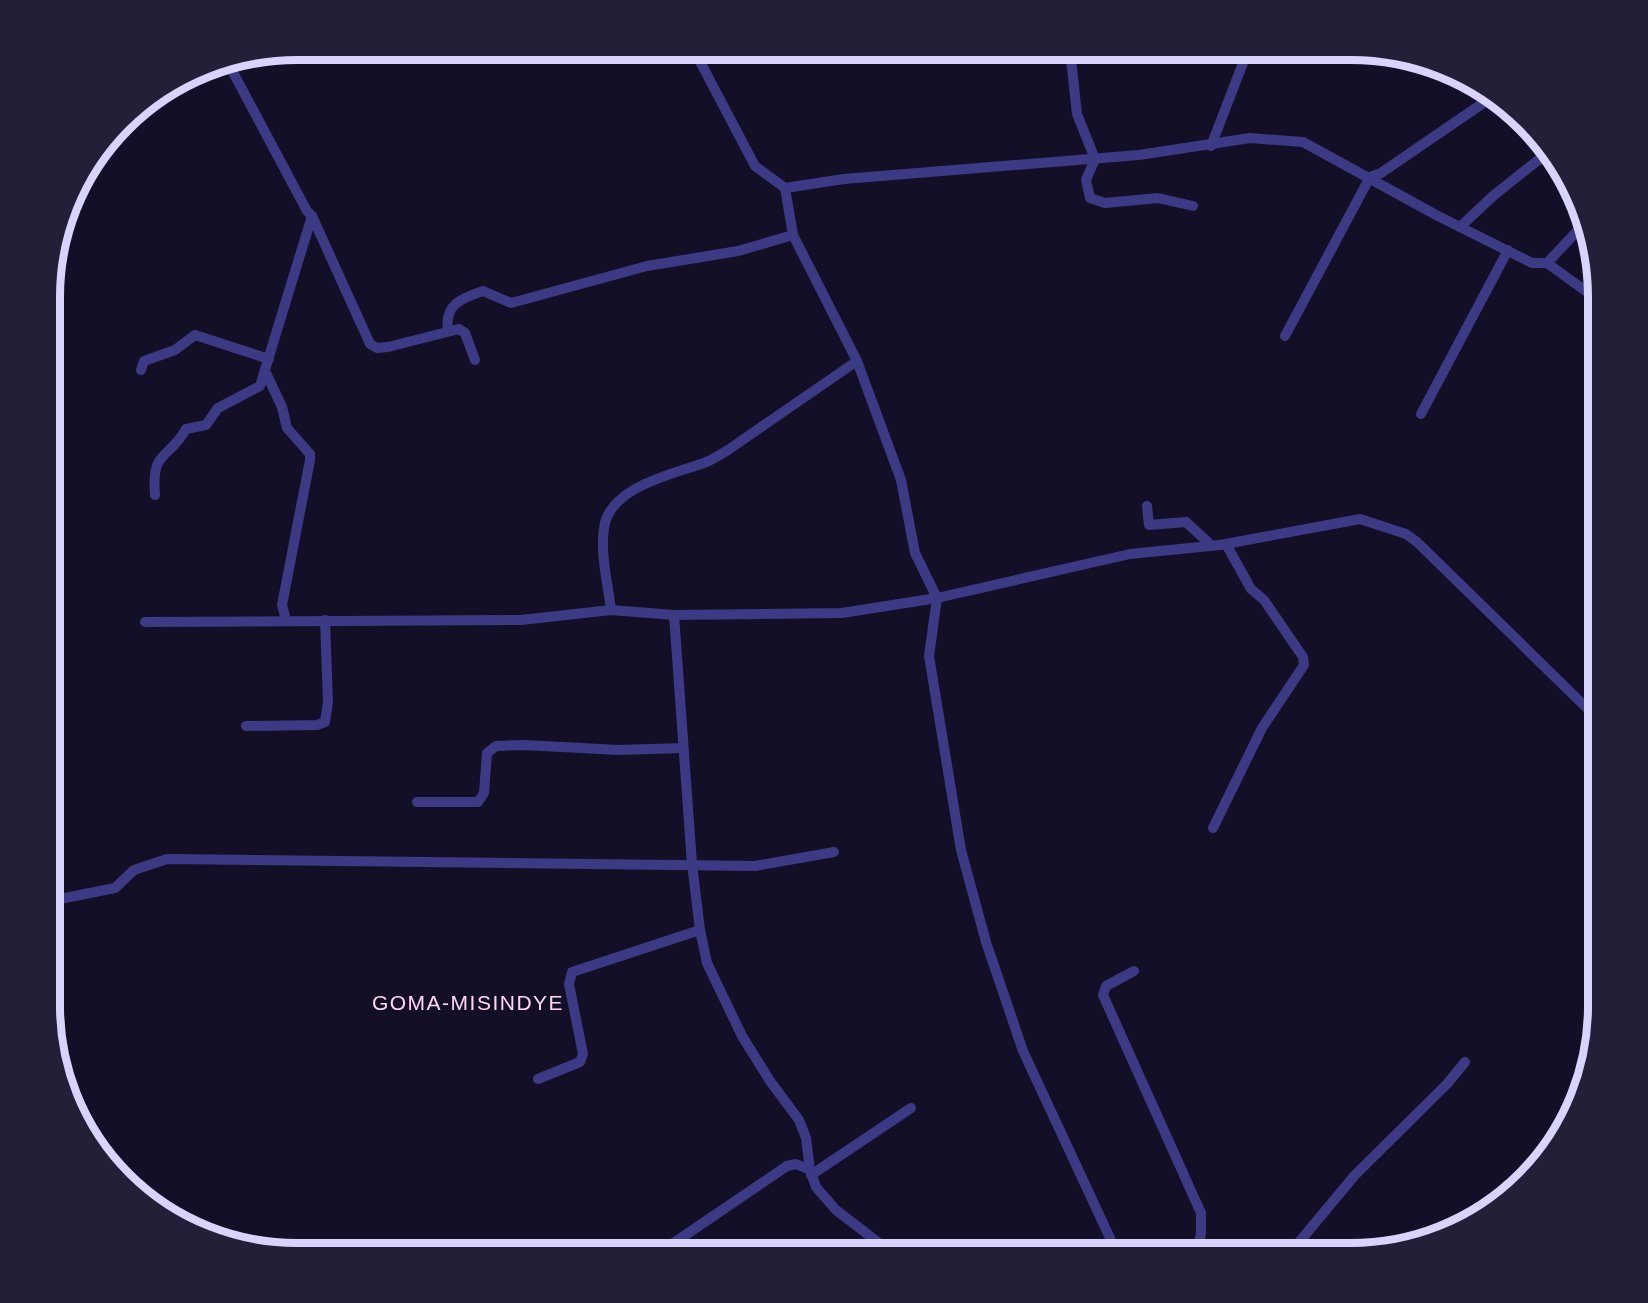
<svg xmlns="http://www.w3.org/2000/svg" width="1648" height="1303" font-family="Helvetica,sans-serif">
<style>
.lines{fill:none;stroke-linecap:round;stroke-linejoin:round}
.minor{stroke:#3d3a85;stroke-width:10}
.labels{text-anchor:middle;stroke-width:4.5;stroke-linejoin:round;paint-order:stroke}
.quarter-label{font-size:21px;letter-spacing:1.5px;fill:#ffd6f0;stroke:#130f26}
.rim{fill:none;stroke:#d9d4ff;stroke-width:8}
</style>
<rect width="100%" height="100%" fill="#130f26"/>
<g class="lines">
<g class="minor">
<polyline points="694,50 755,166 785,188 793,235 857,361 901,480 915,553 937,598 929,656 961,850 986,942 1023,1051 1117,1253"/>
<polyline points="1070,50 1077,114 1095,159 1086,180 1090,198 1105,203 1158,198 1193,206"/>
<polyline points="227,61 307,211 312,216 370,344 377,348 388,347 459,329 465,333 475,360"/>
<polyline points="1211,146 1248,50"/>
<polyline points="785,188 844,179 1139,155 1250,138 1303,142 1438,216 1532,263 1547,263 1582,226"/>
<polyline points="1460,227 1493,196 1547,153"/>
<polyline points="1547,263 1598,300"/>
<path d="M448,331C444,304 462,298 483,291L511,303L647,266L738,251L793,235"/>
<polyline points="1285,336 1370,177 1381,173 1492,97"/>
<polyline points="141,370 144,361 175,350 195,335 269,359"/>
<polyline points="265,371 282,407 287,428 310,454 310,460 282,605 286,620"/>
<polyline points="1421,414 1508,250"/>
<path d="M155,495C151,449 169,460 186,429L206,425L218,408L260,386L312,216"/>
<polyline points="1147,506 1149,525 1186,522 1212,546"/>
<path d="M611,610C608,584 600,554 604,528C609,487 673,474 704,463C712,460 720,455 728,450L857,361"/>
<polyline points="145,622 521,620 611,610 674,615"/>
<polyline points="246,726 317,725 325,722 328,702 325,620"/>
<polyline points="417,802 478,802 484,793 487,753 496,746 523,745 619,750 683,748"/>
<polyline points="1213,828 1262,728 1304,665 1303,657 1264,600 1251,589 1226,544"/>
<polyline points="50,901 115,888 134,870 167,859 755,866 834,852"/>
<polyline points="1134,971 1106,986 1103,995 1201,1213 1201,1234 1196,1253"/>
<polyline points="538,1079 580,1062 583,1054 569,984 572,972 700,930"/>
<polyline points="811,1175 911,1108"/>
<polyline points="659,1253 787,1166 796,1164 810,1170"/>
<polyline points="892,1253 836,1210 816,1187 810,1170 806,1138 799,1120 770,1081 742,1036 707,963 700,930 692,864 674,615 842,613 937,598 1130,554 1220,545 1360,519 1406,534 1417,542 1598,719"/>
<polyline points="1290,1253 1355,1175 1447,1084 1465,1062"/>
</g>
</g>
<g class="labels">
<g class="quarter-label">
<text x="468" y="1010">GOMA-MISINDYE</text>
</g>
</g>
<path d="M0 0H1648V1303H0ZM297 60H1351A237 237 0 0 1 1588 297V1006A237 237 0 0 1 1351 1243H297A237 237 0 0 1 60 1006V297A237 237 0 0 1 297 60Z" fill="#231f37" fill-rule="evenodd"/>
<path class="rim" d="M297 60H1351A237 237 0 0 1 1588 297V1006A237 237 0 0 1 1351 1243H297A237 237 0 0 1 60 1006V297A237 237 0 0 1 297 60Z"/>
</svg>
